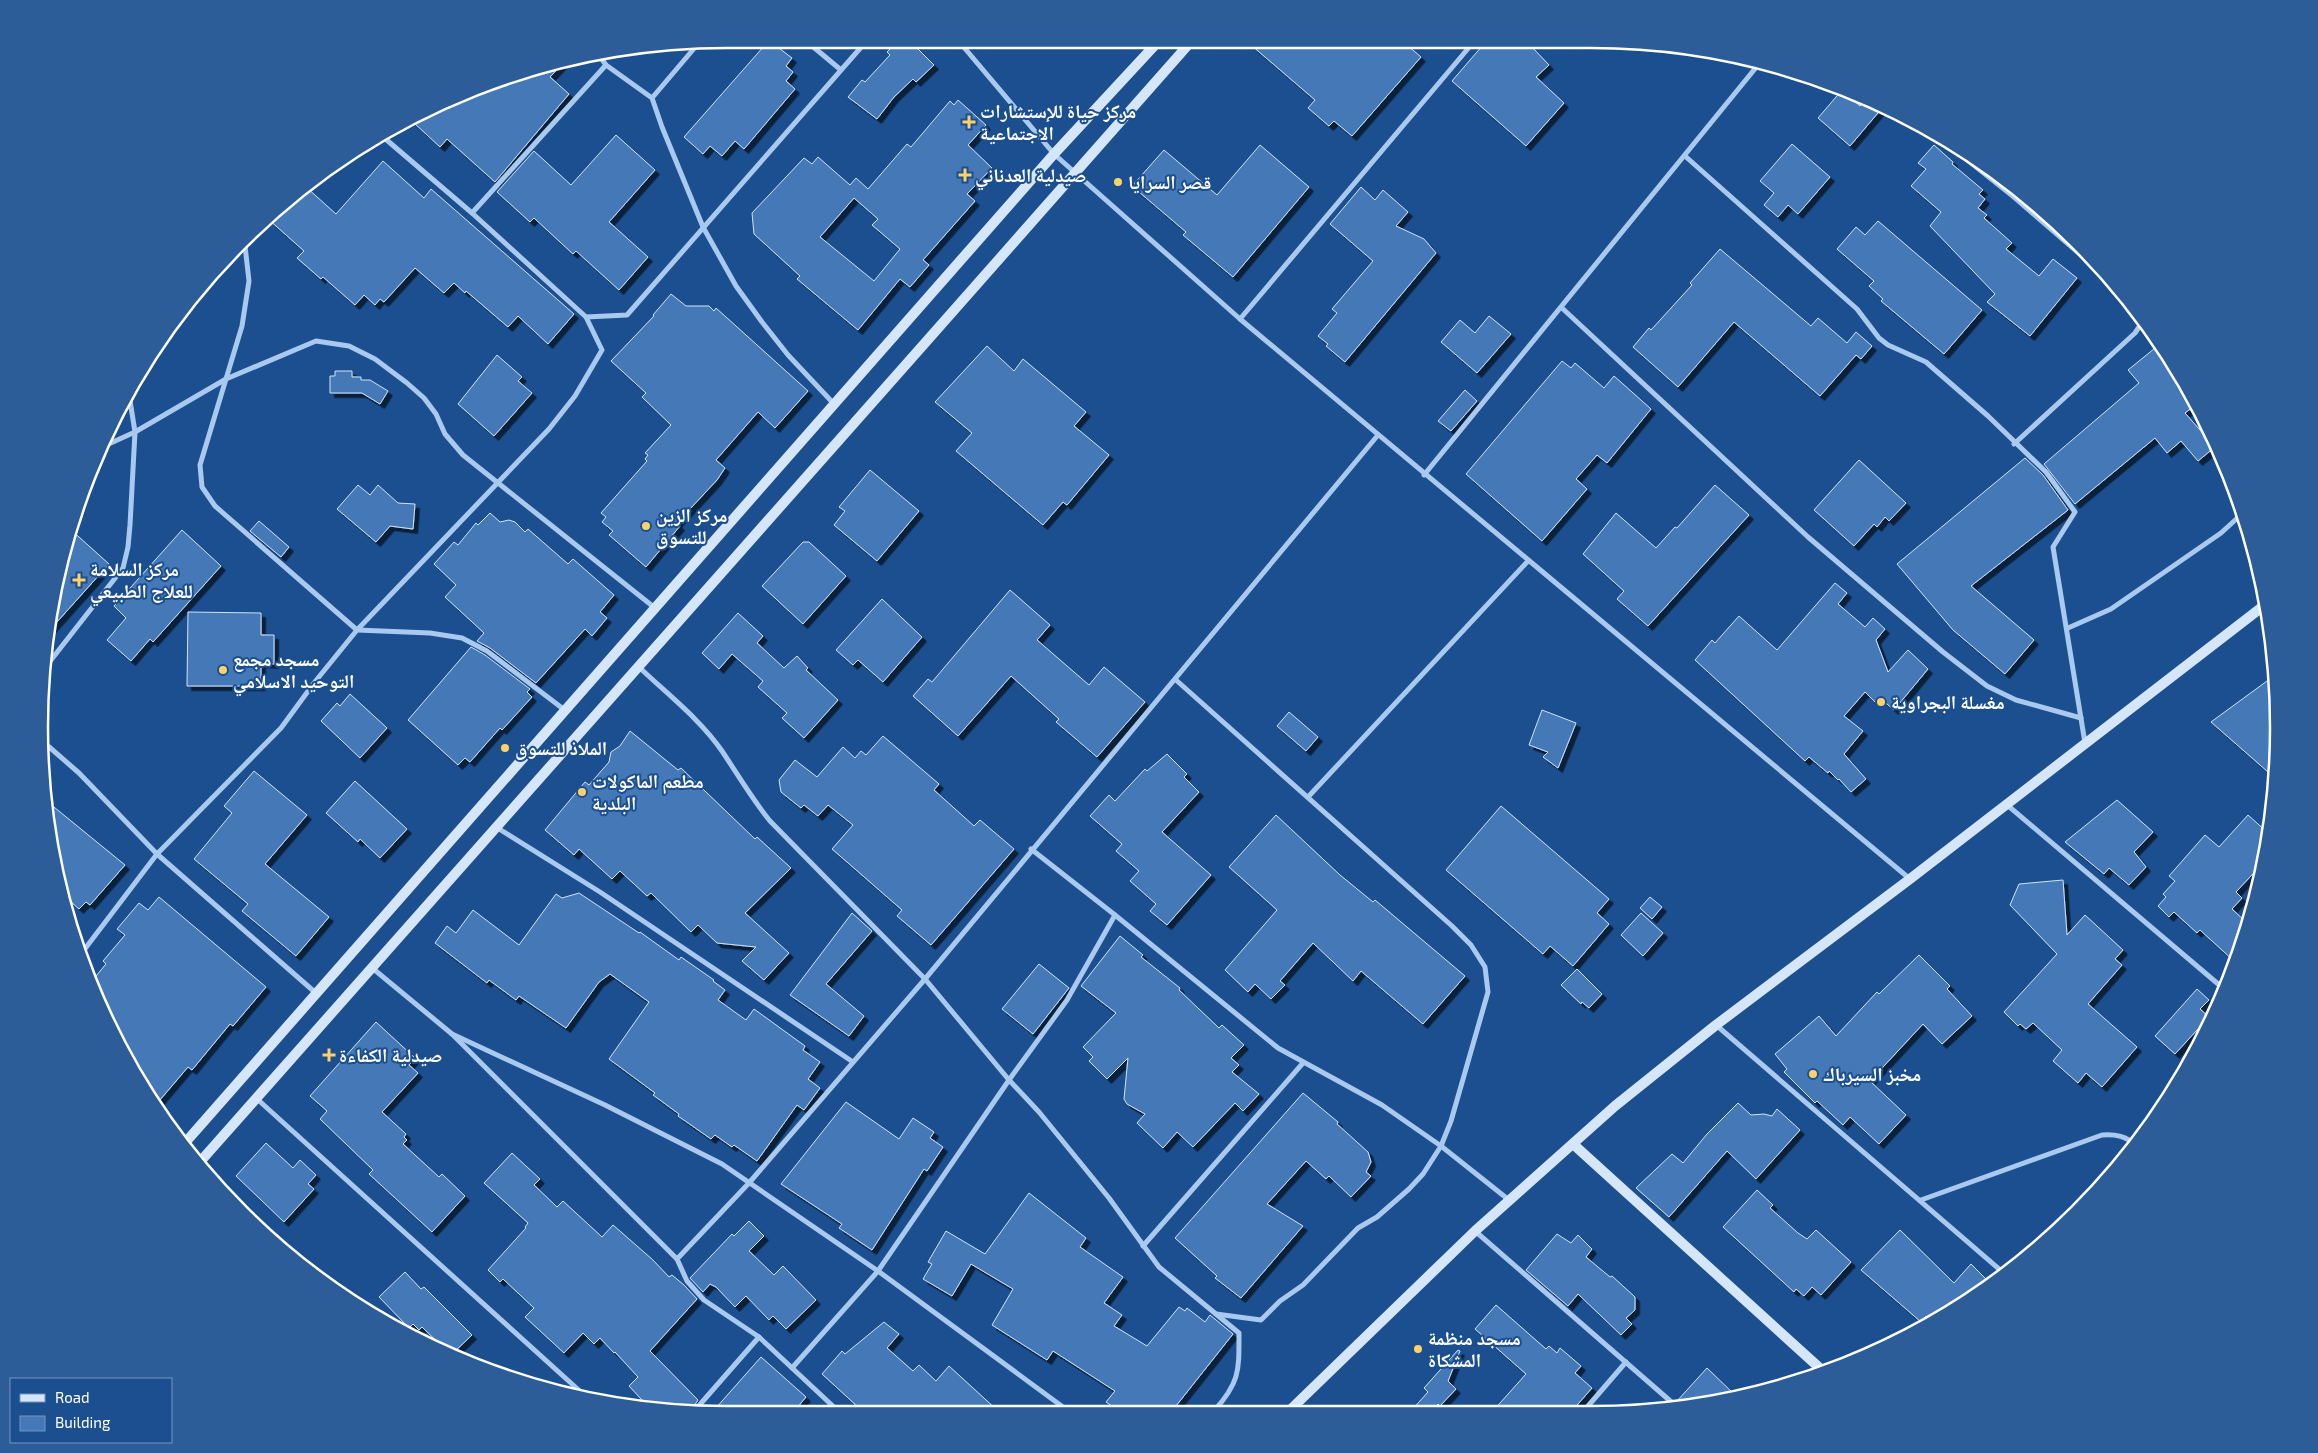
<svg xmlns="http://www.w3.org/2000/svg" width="2318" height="1453" font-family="'Exo 2','Noto Naskh Arabic',sans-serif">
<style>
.building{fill:#4478b7;stroke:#cfe3fa;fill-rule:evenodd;filter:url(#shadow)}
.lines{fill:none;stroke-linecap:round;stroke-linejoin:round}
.street{stroke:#a9c9ee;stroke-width:5}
.secondary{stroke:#d6e6fa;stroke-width:10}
.poi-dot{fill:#ffd166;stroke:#1b4f8f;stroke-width:2}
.labels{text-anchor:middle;stroke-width:4;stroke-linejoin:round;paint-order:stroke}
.poi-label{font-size:19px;font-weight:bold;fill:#fff;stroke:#1b4f8f;text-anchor:start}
.rim{fill:none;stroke:#fff;stroke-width:2.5}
</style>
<defs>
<filter id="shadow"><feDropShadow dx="4.5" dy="4.5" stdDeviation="0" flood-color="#0009"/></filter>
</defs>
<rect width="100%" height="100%" fill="#1b4f8f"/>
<g class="building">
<polygon points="765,45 775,45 792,58 786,66 793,72 786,81 795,89 744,149 735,141 722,156 710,146 703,154 684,137"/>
<polygon points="894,45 914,45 934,65 916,82 913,79 894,97 877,119 848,97 862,80 865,82 890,55 887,52"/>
<polygon points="1251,45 1407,45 1421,57 1352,136 1334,121 1329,126 1308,108 1315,100"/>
<polygon points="1483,45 1530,45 1549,65 1536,77 1564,103 1526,146 1452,81"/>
<polygon points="565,61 550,77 569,94 495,182 447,139 440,147 412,121 506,75"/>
<polygon points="1842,90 1860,106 1867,98 1883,107 1850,146 1818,118"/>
<path d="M958,100L986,125L968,145L992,168L967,194L975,201L923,260L929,265L910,287L900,279L858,330L797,279L800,276L754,234L752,213L804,158L812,164L818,157L850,185L856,178L868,189L907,144L911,147L950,101L954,105ZM854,198L878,219L872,225L900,249L874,281L820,237Z"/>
<polygon points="616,135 655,170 609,222 648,257 619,290 576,251 573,254 534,218 530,222 497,192 534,151 571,185"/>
<polygon points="1792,144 1830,177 1798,214 1788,205 1778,217 1764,205 1774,193 1760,181"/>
<polygon points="1260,145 1309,187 1233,277 1183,235 1186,232 1132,186 1164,150 1217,195"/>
<polygon points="1934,145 1953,162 1952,164 1983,190 1979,194 1985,199 1978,208 1987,215 1984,218 2012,243 2006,249 2039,276 2053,259 2077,278 2030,336 1987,302 1995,294 1930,226 1941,212 1911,186 1926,169 1918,163"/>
<polygon points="383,161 424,198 431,189 574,314 548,344 518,316 508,327 466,291 465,293 454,283 444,293 415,268 384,302 380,299 375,305 364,295 355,305 323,277 321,279 297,258 304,251 267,218 306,187 336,214"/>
<polygon points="1361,187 1375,200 1383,190 1408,212 1396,226 1424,239 1436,253 1345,362 1326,346 1328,344 1318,336 1337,313 1332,309 1373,261 1330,224"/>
<polygon points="1878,221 1982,310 1944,354 1881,301 1883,299 1869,286 1874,281 1837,249 1856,227 1865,235"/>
<polygon points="1720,249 1811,326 1818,318 1847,343 1856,332 1872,346 1861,359 1856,355 1820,396 1734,322 1678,387 1633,347 1649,328 1651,330 1692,285 1690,283"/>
<polygon points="671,294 686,306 709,306 714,311 716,308 808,391 775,428 758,412 716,460 725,468 717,480 677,523 680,526 646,567 609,535 613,531 602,522 606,517 601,513 647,461 645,459 648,455 645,453 671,425 642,397 646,393 611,361 654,316 653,315"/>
<polygon points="1489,316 1511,334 1477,373 1441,342 1460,320 1475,333"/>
<polygon points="2160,344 2187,383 2197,404 2185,413 2215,447 2198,461 2181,441 2167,453 2155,438 2075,504 2044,464 2139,383 2128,370"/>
<polygon points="987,346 1014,371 1023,359 1086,412 1074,426 1109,455 1067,505 1063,502 1043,525 956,451 972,433 935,402"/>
<polygon points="497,355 522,377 518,381 532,393 494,436 458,404"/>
<polygon points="1562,361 1571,368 1575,363 1604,388 1614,376 1651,409 1607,463 1597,455 1576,479 1587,489 1542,541 1466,474"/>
<polygon points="335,371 352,371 352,377 361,377 361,380 370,380 388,391 380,404 362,393 330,393 330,376 335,376"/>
<polygon points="1465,390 1477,401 1451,431 1438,421"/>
<polygon points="2025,458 2043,475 2068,510 1971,586 2034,640 2005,674 1953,630 1897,564"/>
<polygon points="1859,460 1906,503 1889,521 1885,517 1877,527 1874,524 1854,546 1814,510"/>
<polygon points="870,470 919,511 877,561 834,525 845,511 839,507"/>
<polygon points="358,485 370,495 378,485 398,503 415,504 413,529 390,526 376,542 337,509"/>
<polygon points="1715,485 1749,515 1648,626 1617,599 1624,591 1583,554 1616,513 1656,548 1675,527 1677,528"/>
<polygon points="490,513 500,522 509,520 515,522 525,532 528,529 568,564 573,559 614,595 600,612 607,618 592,636 585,629 536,683 490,648 477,641 484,633 445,597 456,585 434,564 454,542 458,545 476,523 478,525"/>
<polygon points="259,521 289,547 281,557 250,531"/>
<polygon points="69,528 109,564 48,632 52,593"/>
<polygon points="182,530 221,566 153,642 150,639 131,661 107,640 126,618 114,606"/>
<polygon points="803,542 809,542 846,576 803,624 762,586"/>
<polygon points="1835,583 1847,593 1838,604 1865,627 1873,618 1885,629 1876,640 1888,672 1908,650 1928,669 1894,710 1880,698 1876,703 1865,692 1844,716 1863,731 1844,754 1866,779 1851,792 1839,779 1838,780 1829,771 1828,773 1809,757 1805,761 1695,660 1712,640 1715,643 1739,616 1777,650"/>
<polygon points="1010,590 1050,625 1037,640 1089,685 1104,667 1145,702 1097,757 1056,722 1059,719 1011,676 958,736 913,696 928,679 932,682"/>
<polygon points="882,599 922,637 883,682 858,660 853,665 836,650"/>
<polygon points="188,612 261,613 261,635 274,635 274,664 261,663 261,686 187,686"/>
<polygon points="738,613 763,636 757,643 784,668 797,656 808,668 806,670 838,700 804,738 782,718 787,713 758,687 763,681 732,654 719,669 702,653"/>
<polygon points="471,647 485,655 530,689 527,692 532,697 502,730 500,728 470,762 465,758 458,765 408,720"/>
<polygon points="2267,681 2275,688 2276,779 2211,722"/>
<polygon points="350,694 387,728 360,758 321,721 337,703 340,706"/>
<polygon points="1542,710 1576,723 1558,768 1543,757 1548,752 1529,745"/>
<polygon points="1289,712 1318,737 1306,751 1277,726"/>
<polygon points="630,731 678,770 681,768 755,839 757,837 791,868 745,913 789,953 764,980 742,961 756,947 717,943 698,925 691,932 651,893 647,896 620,871 612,879 579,849 574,855 545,830 585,782 589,785 609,762 611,752 620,746"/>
<polygon points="883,736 939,784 934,790 974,826 980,820 1014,849 931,945 897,916 902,910 832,849 853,825 828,805 818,816 804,805 801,808 781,792 779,780 795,760 817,777 843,747 855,758 861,751 866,755"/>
<polygon points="1167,754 1187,774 1184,777 1199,792 1162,832 1211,875 1167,925 1150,911 1156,904 1130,881 1139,871 1116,851 1122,844 1090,816 1109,795 1115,801 1145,769 1147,771"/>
<polygon points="254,771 307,815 265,864 329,917 296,956 242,911 248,904 194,859 232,813 224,806"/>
<polygon points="355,781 407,829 380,858 360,839 358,842 326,813"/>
<polygon points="2117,800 2153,832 2134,852 2146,867 2129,885 2109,868 2104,874 2065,842"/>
<polygon points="49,803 125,865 90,905 86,902 79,909 70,901 64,908 62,905"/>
<polygon points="1501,806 1609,899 1597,913 1609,924 1573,966 1550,946 1543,954 1446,870"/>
<polygon points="1276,815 1340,875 1373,902 1375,900 1465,976 1423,1024 1361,971 1353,981 1313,943 1280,981 1285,985 1271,999 1255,984 1248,992 1225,970 1277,910 1229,867"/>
<polygon points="2248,815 2268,833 2263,863 2236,892 2242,898 2232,909 2248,924 2234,961 2200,930 2197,933 2174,912 2169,917 2158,906 2166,897 2163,894 2175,881 2169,876 2205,835 2219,847"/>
<polygon points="2063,880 2067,935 2085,915 2123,950 2115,959 2122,965 2088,1004 2137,1047 2102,1087 2086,1073 2078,1083 2053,1061 2062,1050 2033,1023 2026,1029 2020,1024 2018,1026 2004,1012 2057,954 2010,905 2019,884"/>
<polygon points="579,893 639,933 640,932 679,960 681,957 714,980 713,981 725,990 718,1000 746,1020 754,1009 805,1046 803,1050 820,1062 808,1079 820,1088 804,1110 797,1105 757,1161 734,1145 732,1147 715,1135 711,1139 678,1116 679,1114 653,1095 655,1093 609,1059 649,1002 610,974 599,982 566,1028 519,996 516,1000 489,980 487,983 435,943 447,926 456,933 473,910 519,945 556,894 562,898"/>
<polygon points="159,897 266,987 233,1026 230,1024 192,1070 188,1067 154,1107 110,1030 91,982 106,964 103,961 125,935 117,929 139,903 148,910"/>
<polygon points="1650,897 1662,907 1652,919 1640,908"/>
<polygon points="852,913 872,931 826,984 864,1016 849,1036 790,995"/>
<polygon points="1641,913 1663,933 1643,956 1621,935"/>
<polygon points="1120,936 1143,955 1141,957 1180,988 1179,990 1219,1028 1222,1025 1244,1045 1231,1058 1239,1065 1232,1072 1259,1094 1243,1111 1235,1103 1193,1147 1177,1132 1163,1148 1137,1123 1145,1114 1127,1104 1124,1099 1128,1058 1107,1079 1089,1061 1093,1057 1083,1047 1116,1013 1081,986"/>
<polygon points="1919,955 1950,986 1947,989 1972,1016 1942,1044 1923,1024 1870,1081 1906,1115 1879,1144 1850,1117 1843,1125 1817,1101 1815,1103 1784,1072 1787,1069 1775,1054 1819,1016 1836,1036 1877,992 1879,994"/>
<polygon points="1039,964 1069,988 1033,1034 1002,1009"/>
<polygon points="1577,969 1602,994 1589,1008 1582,1002 1581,1004 1561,985"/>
<polygon points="2197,989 2209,1000 2200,1009 2209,1017 2175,1054 2155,1036"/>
<polygon points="376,1022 415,1058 409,1065 418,1073 382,1112 406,1134 404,1137 407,1140 403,1144 439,1177 442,1174 465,1196 432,1232 369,1174 373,1170 320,1119 327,1111 310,1096"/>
<polygon points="1303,1093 1338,1122 1337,1124 1368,1152 1371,1162 1366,1172 1371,1176 1351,1197 1329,1176 1326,1179 1306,1161 1267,1204 1303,1226 1241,1298 1215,1278 1217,1276 1175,1238"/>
<polygon points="846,1102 899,1139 913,1118 934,1132 930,1138 943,1147 927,1171 924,1169 872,1250 839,1228 842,1224 781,1184"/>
<polygon points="1738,1103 1751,1115 1764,1114 1772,1116 1777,1109 1800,1130 1756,1179 1727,1151 1669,1217 1636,1188 1672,1154 1683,1163 1707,1134"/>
<polygon points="266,1143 293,1168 300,1160 316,1175 308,1184 314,1189 284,1222 236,1176"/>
<polygon points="512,1153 540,1179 534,1185 557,1207 563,1201 602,1237 613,1225 653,1260 669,1277 672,1275 684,1285 697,1299 650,1351 698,1400 692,1409 634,1408 642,1400 629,1386 638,1377 615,1352 614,1353 600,1338 594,1344 583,1333 564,1353 525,1317 534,1308 503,1279 500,1282 488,1270 526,1228 525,1227 528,1223 484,1183"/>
<polygon points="1757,1190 1773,1205 1770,1208 1798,1233 1807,1239 1816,1230 1851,1262 1821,1295 1812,1287 1804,1296 1796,1289 1794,1292 1723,1227"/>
<polygon points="1029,1193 1086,1238 1080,1247 1123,1277 1104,1303 1122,1315 1114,1326 1147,1346 1179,1307 1185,1311 1187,1308 1205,1322 1210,1315 1233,1334 1172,1411 1118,1410 1106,1402 1115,1391 1053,1351 1047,1360 992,1325 1013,1289 971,1264 952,1296 923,1279 932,1264 928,1262 946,1231 985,1254"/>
<polygon points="749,1221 764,1236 749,1251 774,1275 783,1266 816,1300 786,1329 773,1316 769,1320 746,1296 735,1307 716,1287 710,1284 703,1292 690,1278 732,1234 734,1236"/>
<polygon points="1900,1230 1954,1283 1971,1264 1991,1284 1931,1321 1926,1316 1921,1322 1861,1270"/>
<polygon points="1557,1234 1571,1243 1578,1235 1592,1249 1586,1257 1610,1277 1612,1276 1635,1297 1635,1310 1626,1318 1632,1324 1621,1335 1578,1294 1568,1306 1526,1270"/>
<polygon points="405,1272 421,1289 424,1287 472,1335 451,1355 422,1327 419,1330 413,1324 409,1328 379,1297"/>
<polygon points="1496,1305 1546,1349 1549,1346 1557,1353 1560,1348 1581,1366 1575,1373 1592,1388 1571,1412 1492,1412 1526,1374 1475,1329"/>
<polygon points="884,1322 899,1334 887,1348 913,1371 919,1365 936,1381 949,1366 997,1410 859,1408 822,1374 842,1351 845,1354"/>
<polygon points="1458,1350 1460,1351 1448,1381 1456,1389 1440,1406 1438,1404 1430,1412 1410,1412 1428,1392 1424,1388"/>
<polygon points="761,1357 806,1397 796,1409 715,1409"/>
<polygon points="1707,1368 1736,1396 1680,1406 1677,1401"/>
</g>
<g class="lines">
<g class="street">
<polyline points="811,45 841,70"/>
<polyline points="962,45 1054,154 1240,319 1910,879"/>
<polyline points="598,54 606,65 652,98 662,127 703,227 736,286 762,322 788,355 835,405"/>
<polyline points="652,98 697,45"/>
<polyline points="382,136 472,213"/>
<polyline points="1951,147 2014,197 2119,288"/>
<polyline points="1685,156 1857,309 1879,338 1888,345 1926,362 1988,416 2046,472 2075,512 2053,547 2085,743"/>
<polyline points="2014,197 2020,190"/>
<polyline points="244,237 249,281 242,326 200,465 202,487 215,506 357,630 430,633 462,638 487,651 566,711"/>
<polyline points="1562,308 1808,537 1943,652 1987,686 2016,700 2081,718"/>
<polyline points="586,317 627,315 863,45"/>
<polyline points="1240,319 1471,45"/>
<polyline points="2014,444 2135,333 2143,321"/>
<polyline points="102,447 135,432 226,379 316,341 349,346 375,359 407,383 424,398 436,414 445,434 463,455 655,608"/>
<polyline points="1424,475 1758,65"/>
<polyline points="2068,628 2111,609 2221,533 2244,512"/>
<path d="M639,667C667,694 700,719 722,751C738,775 752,799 770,821L925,979L1009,1080L1039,1112L1109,1198L1159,1267L1239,1333C1239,1371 1240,1382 1214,1411"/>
<polyline points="44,669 123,568 128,547 130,525 135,432 128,388"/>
<polyline points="1176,680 1452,926 1471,945 1485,967 1488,992 1451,1121 1441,1146 1423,1174 1409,1189 1377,1217 1358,1228 1303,1285 1280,1301 1261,1320 1216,1314"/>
<polyline points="40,739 79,773 157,854 317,994"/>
<polyline points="1308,797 1528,561"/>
<polyline points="2006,804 2224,989"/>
<polyline points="496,827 600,892 853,1062"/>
<polyline points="1031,849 1115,915 1278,1048 1382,1105 1441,1146 1509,1200"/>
<polyline points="81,954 157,854 281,728 314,683 357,630 549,429 575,396 602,350 586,317 472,213 606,65"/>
<polyline points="371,967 452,1034 677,1259 687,1281 704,1300 759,1337 836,1409"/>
<polyline points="1716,1025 2006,1275"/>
<polyline points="452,1034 605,1105 722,1164 878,1271 1067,1410"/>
<polyline points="256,1098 583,1394"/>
<path d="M1921,1200L2102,1135C2116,1134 2126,1136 2137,1146"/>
<polyline points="1475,1231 1676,1406"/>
<polyline points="1143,1246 1303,1063"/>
<polyline points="677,1259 749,1183 925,979 1378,435"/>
<polyline points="792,1368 878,1271 1009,1080 1067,1000 1115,915"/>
<polyline points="696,1409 759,1337"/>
<polyline points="1582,1413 1626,1362"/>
</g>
<g class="secondary">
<polyline points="184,1144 1054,154 1155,45"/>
<polyline points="1573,1144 1823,1371"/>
<path d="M199,1163C527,788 860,419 1188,45"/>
<polyline points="1289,1411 1475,1231 1615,1106 1716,1025 1910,879 2266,604"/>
</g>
</g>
<g class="poi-dot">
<path d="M966.5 114.5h5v5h5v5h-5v5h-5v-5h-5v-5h5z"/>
<path d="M962.5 167.5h5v5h5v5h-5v5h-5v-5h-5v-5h5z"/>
<circle cx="1118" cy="182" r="5"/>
<circle cx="646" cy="526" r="5"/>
<path d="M76.5 572.5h5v5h5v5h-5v5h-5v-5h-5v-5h5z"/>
<circle cx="223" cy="670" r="5"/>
<circle cx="1881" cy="702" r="5"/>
<circle cx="505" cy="748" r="5"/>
<circle cx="582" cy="792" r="5"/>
<path d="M326.5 1047.5h5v5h5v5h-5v5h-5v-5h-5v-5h5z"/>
<circle cx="1813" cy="1074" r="5"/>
<circle cx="1418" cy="1349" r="5"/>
</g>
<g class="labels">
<g class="poi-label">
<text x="980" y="118">مركز حياة للإستشارات<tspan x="980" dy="22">الاجتماعية</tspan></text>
<text x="975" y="182">صيدلية العدناني</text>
<text x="1128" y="189">قصر السرايا</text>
<text x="656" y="522">مركز الزين<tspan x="656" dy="22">للتسوق</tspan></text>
<text x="90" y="576">مركز السلامة<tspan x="90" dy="22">للعلاج الطبيعي</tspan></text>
<text x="233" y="666">مسجد مجمع<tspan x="233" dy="22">التوحيد الاسلامي</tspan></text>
<text x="1891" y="709">مغسلة البجراوية</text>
<text x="515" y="755">الملاذ للتسوق</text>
<text x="592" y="788">مطعم الماكولات<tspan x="592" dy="22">البلدية</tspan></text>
<text x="339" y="1062">صيدلية الكفاءة</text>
<text x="1823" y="1081">مخبز السيرباك</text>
<text x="1428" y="1345">مسجد منظمة<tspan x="1428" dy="22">المشكاة</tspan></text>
</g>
</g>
<path d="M0 0H2318V1453H0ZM727 48H1591A679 679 0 0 1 2270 727V727A679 679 0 0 1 1591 1406H727A679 679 0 0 1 48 727V727A679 679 0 0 1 727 48Z" fill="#2d5d98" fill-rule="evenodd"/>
<path class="rim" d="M727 48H1591A679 679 0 0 1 2270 727V727A679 679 0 0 1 1591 1406H727A679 679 0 0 1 48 727V727A679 679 0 0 1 727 48Z"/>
<rect x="10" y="1378" width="162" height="65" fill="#1b4f8f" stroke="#7695bc"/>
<rect x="20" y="1394" width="25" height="8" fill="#d6e6fa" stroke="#7695bc"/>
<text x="55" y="1403" font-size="15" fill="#ffffff">Road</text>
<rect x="20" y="1416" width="25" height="15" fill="#4478b7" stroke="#7695bc"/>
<text x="55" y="1428" font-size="15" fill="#ffffff">Building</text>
</svg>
